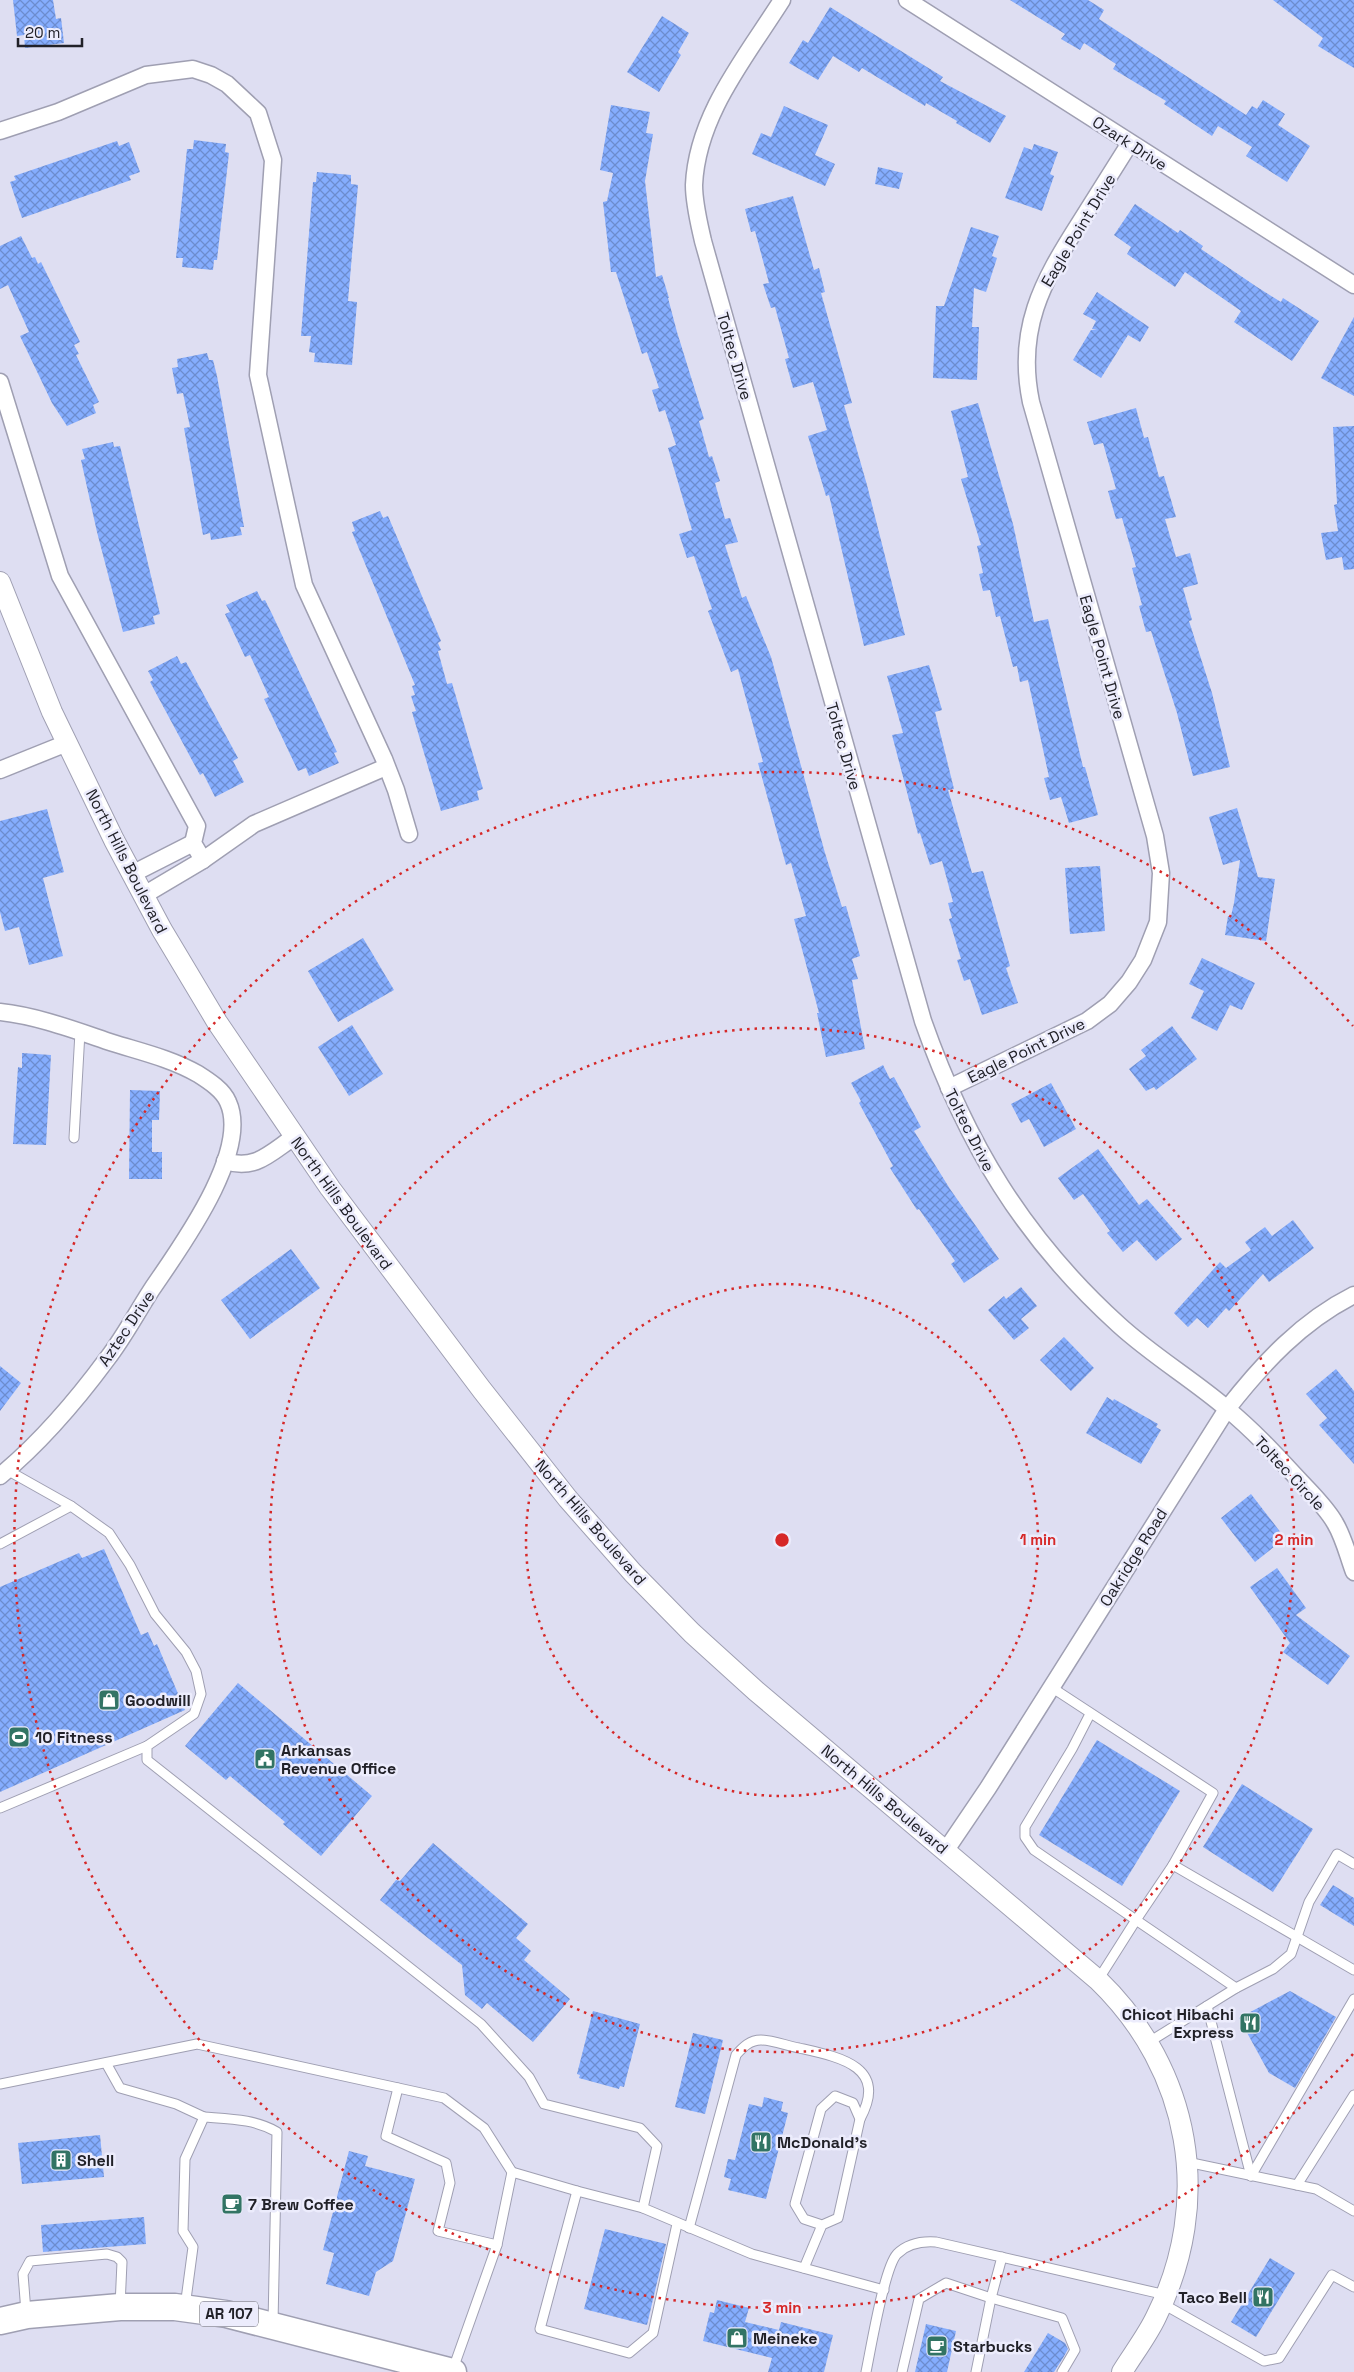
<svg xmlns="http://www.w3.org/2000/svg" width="1354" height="2372" font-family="'Space Grotesk',sans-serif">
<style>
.building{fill:url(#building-cross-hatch)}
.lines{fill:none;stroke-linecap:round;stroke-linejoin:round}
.service-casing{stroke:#9f9fb2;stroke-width:11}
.minor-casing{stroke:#9f9fb2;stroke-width:19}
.tertiary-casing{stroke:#9f9fb2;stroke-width:22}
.primary-casing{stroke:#9f9fb2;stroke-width:29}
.service{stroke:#fff;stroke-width:9}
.minor{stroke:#fff;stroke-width:16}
.tertiary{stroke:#fff;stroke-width:20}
.primary{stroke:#fff;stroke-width:26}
.ring{fill:none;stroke:#d62828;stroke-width:2.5;stroke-dasharray:2.5 5}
.labels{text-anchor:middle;stroke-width:5;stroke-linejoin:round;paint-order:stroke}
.shield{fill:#ececfc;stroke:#5e5e68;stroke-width:1}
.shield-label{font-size:15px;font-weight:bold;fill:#212128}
.street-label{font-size:16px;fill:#212128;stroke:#ececfc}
.poi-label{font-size:16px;font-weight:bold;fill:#212128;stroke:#ececfc;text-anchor:start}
.centre{fill:#d62828;stroke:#ececfc;stroke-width:2.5}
.ring-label{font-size:15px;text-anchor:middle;font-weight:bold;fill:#d62828;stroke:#ececfc;stroke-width:5;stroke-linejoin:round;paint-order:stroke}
</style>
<defs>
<pattern id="building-cross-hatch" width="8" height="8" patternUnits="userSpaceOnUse" patternTransform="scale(1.25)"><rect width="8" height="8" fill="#85adfe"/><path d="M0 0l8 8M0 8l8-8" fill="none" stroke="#6c8cce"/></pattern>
</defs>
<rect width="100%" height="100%" fill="#dedef2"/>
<g class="building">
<polygon points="13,0 53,0 56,19 61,18 64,43 25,48 24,35 17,36"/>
<polygon points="1010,0 1088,0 1104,10 1099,19 1246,115 1252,106 1257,109 1263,100 1285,114 1278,125 1310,146 1287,182 1246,156 1252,147 1218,126 1212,136 1164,104 1166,101 1113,69 1116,64 1084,43 1080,50 1061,39 1065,34"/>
<polygon points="1273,0 1354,0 1354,68 1318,46 1323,38"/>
<polygon points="830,7 943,77 940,81 1006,116 990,143 956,123 957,121 926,103 925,106 862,68 859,72 833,56 818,80 789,63 803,40 808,43"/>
<polygon points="662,16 689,33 678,52 681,55 659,92 627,72"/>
<polygon points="611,105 650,112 646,133 653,134 645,181 656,277 662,275 669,298 668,298 677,332 704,419 699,421 709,457 712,456 720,481 715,483 725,519 730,518 738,542 725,545 742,598 746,596 771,657 825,853 842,907 846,906 860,956 852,959 858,979 852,980 865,1049 826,1057 817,1013 819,1013 794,919 806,916 791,863 786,865 758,763 763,762 738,669 731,672 708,611 712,609 694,556 687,558 679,534 692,530 668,448 676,445 665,410 659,412 652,390 659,388 647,352 642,354 616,272 611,272 603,202 607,201 613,173 600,170"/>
<polygon points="784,106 828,125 815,155 835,164 825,186 752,154 761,133 771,137"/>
<polygon points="194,140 226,144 225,152 229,153 217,260 214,260 213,270 182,267 183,258 176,258 187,149 193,149"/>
<polygon points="117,141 119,146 129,142 140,172 129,176 131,180 22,218 10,182 16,180 14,176"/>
<polygon points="1034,144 1058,152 1050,174 1054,176 1042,211 1005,198 1024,147 1032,150"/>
<polygon points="878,167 903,173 899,189 875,184"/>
<polygon points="317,172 351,175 351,184 358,185 348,301 357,302 352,365 314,362 315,353 309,352 311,336 301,336 313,182 316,182"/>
<polygon points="793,196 814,270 819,268 825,292 821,293 852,403 844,405 867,485 905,635 864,646 829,495 826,496 808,436 827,430 813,382 793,388 785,359 789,358 775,307 771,308 763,284 769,283 755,231 751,232 745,209"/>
<polygon points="1135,204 1178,233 1180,230 1203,246 1201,249 1257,287 1281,302 1283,298 1319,321 1292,361 1234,322 1241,311 1185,272 1175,287 1127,254 1131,247 1114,235"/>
<polygon points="971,227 999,236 992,256 997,258 986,292 974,288 972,327 979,327 977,380 933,378 936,306 944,306"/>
<polygon points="21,236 32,258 35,257 38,264 41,262 80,342 74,345 79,354 76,355 99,402 93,405 96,413 67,426 52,403 20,336 29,332 8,285 0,289 0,246"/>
<polygon points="1097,292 1149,327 1140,342 1128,335 1101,378 1073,360 1091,330 1097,330 1092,329 1096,321 1083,314"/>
<polygon points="1354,317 1354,396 1321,378"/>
<polygon points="207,353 209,360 213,360 217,376 244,527 240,527 242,535 211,540 210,533 203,535 184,428 190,427 183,393 177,394 172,368 178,367 177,359"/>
<polygon points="978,403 1013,524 1034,622 1048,619 1083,767 1085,767 1098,815 1069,823 1061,797 1050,800 1044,778 1049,777 1028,680 1020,682 1017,666 1013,667 1000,616 996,617 990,590 983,591 979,574 983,573 977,546 981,545 961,479 968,477 951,411"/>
<polygon points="1136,408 1144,438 1148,437 1159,477 1164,476 1176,517 1165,519 1176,557 1190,553 1198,584 1183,588 1192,620 1189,621 1212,693 1230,767 1193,776 1177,713 1151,631 1146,632 1139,606 1142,605 1132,568 1136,567 1122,518 1116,519 1108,491 1116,489 1103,443 1094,445 1087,422"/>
<polygon points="1354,426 1354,569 1344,570 1342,557 1326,560 1321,533 1338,531 1334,505 1337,504 1333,427"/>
<polygon points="113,442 114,447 120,446 160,614 153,616 155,624 123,632 97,532 81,460 85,459 82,449"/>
<polygon points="380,511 383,518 388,516 441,641 438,643 441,650 438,651 447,684 452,683 483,789 477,791 479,800 441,811 412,712 416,711 411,696 415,695 412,686 415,685 352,532 355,531 352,522"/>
<polygon points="257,591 262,601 265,600 272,614 337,752 334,753 339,763 309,776 306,768 298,771 264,699 269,697 250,655 245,657 225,614 230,612 226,605"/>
<polygon points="177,656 181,664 186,662 238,758 233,761 244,782 215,797 203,773 200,775 150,682 153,680 148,671"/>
<polygon points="929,665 942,710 935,712 954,789 948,790 972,873 983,871 1010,966 1006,968 1018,1003 982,1015 970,979 964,981 957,960 961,959 949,919 952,918 948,903 953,902 942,861 930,865 920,833 918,834 892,735 903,733 887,676"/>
<polygon points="1237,808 1258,877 1275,879 1266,941 1225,935 1228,916 1231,916 1234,903 1240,860 1223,865 1209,817"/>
<polygon points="47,809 64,872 43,878 63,956 29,965 19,927 5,931 0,912 0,821"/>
<polygon points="1100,866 1105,931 1070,934 1065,868"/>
<polygon points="363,938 394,990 338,1022 308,971"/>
<polygon points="1202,958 1255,983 1242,1010 1230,1005 1217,1031 1191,1018 1204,991 1189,984"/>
<polygon points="352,1025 383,1074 349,1096 318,1047"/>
<polygon points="1172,1026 1197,1059 1156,1090 1154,1087 1146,1091 1129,1069 1146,1056 1141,1050"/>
<polygon points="22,1053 51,1055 46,1145 13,1144 18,1067 22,1068"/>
<polygon points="883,1065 890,1079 894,1077 921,1127 914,1131 950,1189 999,1259 964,1283 951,1264 955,1261 919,1209 917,1210 890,1168 893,1166 859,1103 861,1101 851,1083"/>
<polygon points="1051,1083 1076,1129 1044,1147 1029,1119 1021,1123 1011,1104"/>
<polygon points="130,1090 160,1091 159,1120 152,1120 152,1152 162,1152 162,1179 129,1179"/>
<polygon points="1098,1149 1139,1205 1147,1199 1182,1239 1156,1261 1137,1240 1123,1252 1107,1233 1110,1231 1083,1194 1074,1200 1058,1178"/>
<polygon points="1293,1220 1314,1248 1269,1282 1263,1274 1229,1311 1226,1308 1208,1328 1197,1318 1188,1327 1174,1313 1220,1262 1226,1268 1251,1250 1245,1242 1265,1227 1272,1236"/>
<polygon points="291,1249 320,1288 250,1339 221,1300"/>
<polygon points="1021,1287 1037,1306 1021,1319 1029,1328 1014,1340 988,1310 1004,1296 1006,1299"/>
<polygon points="1064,1337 1094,1368 1071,1391 1040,1360"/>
<polygon points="0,1366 21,1383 0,1411"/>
<polygon points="1336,1369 1354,1391 1354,1464 1319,1425 1327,1418 1306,1394"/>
<polygon points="1107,1397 1113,1401 1114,1399 1158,1424 1156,1427 1161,1430 1141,1464 1086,1433"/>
<polygon points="1251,1494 1285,1538 1255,1562 1221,1518"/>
<polygon points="104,1549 141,1635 148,1632 154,1646 157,1644 185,1710 0,1792 0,1587 79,1553 82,1558"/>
<polygon points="1277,1568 1306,1608 1296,1615 1350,1656 1328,1685 1283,1652 1290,1643 1250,1587"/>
<polygon points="238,1683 372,1796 321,1856 283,1824 285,1822 230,1776 226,1780 185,1746"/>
<polygon points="1097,1740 1180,1791 1122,1886 1039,1835"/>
<polygon points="1242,1784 1313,1829 1273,1892 1203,1847"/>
<polygon points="433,1843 528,1924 516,1938 531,1951 524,1960 570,1999 533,2042 487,2003 482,2009 465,1995 462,1965 380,1900 396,1880 400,1881"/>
<polygon points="1333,1885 1354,1898 1354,1926 1320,1905"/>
<polygon points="1290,1991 1336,2017 1295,2088 1269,2073 1239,2018"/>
<polygon points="593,2011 640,2024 624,2087 620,2086 619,2089 579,2078 580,2075 577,2074"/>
<polygon points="693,2033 723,2040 705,2114 675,2107"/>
<polygon points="764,2097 783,2102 781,2111 788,2113 766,2199 728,2190 731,2179 724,2177 728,2159 735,2160 749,2104 762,2107"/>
<polygon points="100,2135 104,2177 22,2184 18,2143"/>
<polygon points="349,2151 368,2156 365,2166 415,2179 393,2261 376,2272 369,2296 326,2284 334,2253 323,2250"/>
<polygon points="144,2217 146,2244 43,2252 41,2225"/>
<polygon points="605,2229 666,2244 647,2325 584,2309"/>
<polygon points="1270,2258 1295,2273 1256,2337 1231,2322"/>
<polygon points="717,2300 749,2308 745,2322 779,2330 781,2322 833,2335 824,2372 768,2372 772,2358 703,2341 710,2312 714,2313"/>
<polygon points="926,2324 956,2331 947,2372 915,2372"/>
<polygon points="1048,2333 1065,2343 1068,2349 1063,2358 1054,2372 1024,2372"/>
</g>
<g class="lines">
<g class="service-casing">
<g id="service">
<polyline points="74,1138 80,1032"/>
<polyline points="7,1470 71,1506 109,1533 130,1565 155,1614 186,1652 196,1671 201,1694 194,1714 147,1746 147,1760 481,2024 529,2077 544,2104 640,2128 657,2146 643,2208 752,2254 884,2290"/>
<polyline points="0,1544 71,1506"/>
<polyline points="1051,1687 1213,1793 1173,1865 1354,1970"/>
<polyline points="1090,1714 1072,1749 1025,1827 1025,1837 1034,1850 1136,1920 1173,1865"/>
<polyline points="0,1808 147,1746"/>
<polyline points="1098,1980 1136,1920 1236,1988"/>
<polyline points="1207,2006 1251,2176"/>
<polyline points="1149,2042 1236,1988 1273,1969 1291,1954 1309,1902 1337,1854 1354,1864"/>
<polyline points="106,2063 120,2088 176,2104 204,2117"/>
<polyline points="0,2084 197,2044 444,2098 484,2128 512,2172"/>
<polyline points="398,2088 386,2136 446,2163 450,2183 438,2231 497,2245"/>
<polyline points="1187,2162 1316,2189 1354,2211"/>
<polyline points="1251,2176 1354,1999"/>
<polyline points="1297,2185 1354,2095"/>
<polyline points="643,2208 577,2191 540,2329 629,2353 653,2333 677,2224"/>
<path d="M689,2228L736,2055C743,2047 750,2040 761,2040C773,2040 787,2046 799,2048C839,2057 889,2066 860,2119"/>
<polyline points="804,2268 822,2225 838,2218 860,2119 853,2103 835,2096 821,2109 795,2204 804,2219 822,2225"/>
<polyline points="1163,2304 1264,2361 1279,2358 1332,2275 1354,2287"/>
<path d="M185,2307L193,2247L183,2231L185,2159L204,2117C230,2119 255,2119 277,2132L273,2323"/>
<polyline points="26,2312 23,2274 30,2261 107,2254 117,2257 122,2262 120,2306"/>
<polyline points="453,2369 497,2245 512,2172 577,2191"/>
<path d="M866,2372C871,2348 884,2268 897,2254C908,2243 922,2241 936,2242L1166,2295"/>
<polyline points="902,2372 919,2299 946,2283 991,2298 1062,2318 1075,2350 1062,2372"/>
<polyline points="976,2372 991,2298 1002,2257"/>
</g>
</g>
<g class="minor-casing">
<g id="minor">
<path d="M782,0C746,57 697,115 694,185C694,204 699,223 703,241L923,1021C966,1143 1023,1238 1119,1325C1153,1356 1192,1379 1226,1408C1253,1430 1276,1455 1299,1480C1311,1493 1326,1507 1335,1523C1344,1538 1348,1556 1354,1572"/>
<polyline points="907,0 1354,285"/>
<polyline points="0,131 58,112 146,75 193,69 211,75 227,84 258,113 273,160 258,375 304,585 384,759 396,790 409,834"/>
<polyline points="0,382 60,576 197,826 193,843 203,860 254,824 386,767"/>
<polyline points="0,770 67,743"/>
<polyline points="132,874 193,843"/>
<polyline points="144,895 203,860"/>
<path d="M0,1012C38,1016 77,1031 113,1043C142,1052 172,1059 198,1074C209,1081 223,1090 228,1102C251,1152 179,1249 152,1289C137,1312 124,1337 107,1359C76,1401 40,1443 0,1476"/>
<path d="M949,1088L1087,1021L1110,1004L1129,982L1143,960L1158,922L1161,873L1155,836L1031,402C1016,330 1042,282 1079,224C1096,197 1113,170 1130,143"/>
<path d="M225,1161C255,1171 270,1153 294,1137"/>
<path d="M946,1850L988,1788L1227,1409C1263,1363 1302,1321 1354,1295"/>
</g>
</g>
<g class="tertiary-casing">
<path id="tertiary" d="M0,582L52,712L114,840L162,930L217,1022L330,1188L482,1390L568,1499L633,1573L692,1633L756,1691L1098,1980C1191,2070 1214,2201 1156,2317C1147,2336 1133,2354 1122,2372"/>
</g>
<g class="primary-casing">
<polyline id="primary" points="0,2321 27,2315 120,2307 175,2307 226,2314 453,2372"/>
</g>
<use href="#service" class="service"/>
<use href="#minor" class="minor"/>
<use href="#tertiary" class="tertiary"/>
<use href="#primary" class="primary"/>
</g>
<g class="ring">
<circle cx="782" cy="1540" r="256"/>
<circle cx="782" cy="1540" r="512"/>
<path d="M1353 2054A768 768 0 1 1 1353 1026"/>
</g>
<defs>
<g id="shop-square" transform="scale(1.125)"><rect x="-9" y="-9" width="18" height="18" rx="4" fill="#327464" stroke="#ececfc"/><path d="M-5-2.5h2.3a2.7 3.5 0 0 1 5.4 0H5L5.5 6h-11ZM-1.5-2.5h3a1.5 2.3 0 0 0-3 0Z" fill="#fff"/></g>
<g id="stadium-square" transform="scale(1.125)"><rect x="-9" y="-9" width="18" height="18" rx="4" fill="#327464" stroke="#ececfc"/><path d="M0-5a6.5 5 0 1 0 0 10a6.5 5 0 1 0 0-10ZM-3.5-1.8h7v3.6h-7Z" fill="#fff"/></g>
<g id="civic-square" transform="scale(1.125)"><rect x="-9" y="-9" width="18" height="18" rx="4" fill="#327464" stroke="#ececfc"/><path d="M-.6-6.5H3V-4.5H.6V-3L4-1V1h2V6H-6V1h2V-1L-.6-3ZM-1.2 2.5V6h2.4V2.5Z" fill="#fff"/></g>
<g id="restaurant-square" transform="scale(1.125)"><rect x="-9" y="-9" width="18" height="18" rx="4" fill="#327464" stroke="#ececfc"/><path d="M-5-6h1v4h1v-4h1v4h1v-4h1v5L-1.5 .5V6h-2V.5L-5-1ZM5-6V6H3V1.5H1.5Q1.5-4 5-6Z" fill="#fff"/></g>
<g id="building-square" transform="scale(1.125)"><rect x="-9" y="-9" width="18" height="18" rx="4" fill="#327464" stroke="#ececfc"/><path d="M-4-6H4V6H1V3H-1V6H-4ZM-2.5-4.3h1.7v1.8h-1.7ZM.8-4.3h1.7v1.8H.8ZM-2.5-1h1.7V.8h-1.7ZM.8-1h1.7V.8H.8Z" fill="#fff"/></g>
<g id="cafe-square" transform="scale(1.125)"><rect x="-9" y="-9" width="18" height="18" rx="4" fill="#327464" stroke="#ececfc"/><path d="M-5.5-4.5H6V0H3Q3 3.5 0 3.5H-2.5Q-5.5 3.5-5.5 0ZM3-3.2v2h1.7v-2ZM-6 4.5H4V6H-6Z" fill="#fff"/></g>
</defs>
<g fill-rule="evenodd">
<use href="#shop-square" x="109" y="1700"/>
<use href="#stadium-square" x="19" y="1737"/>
<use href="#civic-square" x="265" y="1759"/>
<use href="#restaurant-square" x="1250" y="2023"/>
<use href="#restaurant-square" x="761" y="2142"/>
<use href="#building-square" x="61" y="2160"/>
<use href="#cafe-square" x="232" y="2204"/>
<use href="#restaurant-square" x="1263" y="2297"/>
<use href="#shop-square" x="737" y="2338"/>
<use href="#cafe-square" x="937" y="2346"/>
</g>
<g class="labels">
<rect class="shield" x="200" y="2301.5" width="58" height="25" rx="4"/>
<g class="shield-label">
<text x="229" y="2319">AR 107</text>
</g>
<g class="street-label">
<text transform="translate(1130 143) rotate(33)" y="6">Ozark Drive</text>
<text transform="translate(1078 230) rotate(-59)" y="6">Eagle Point Drive</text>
<text transform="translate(735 356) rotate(74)" y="6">Toltec Drive</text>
<text transform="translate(1103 657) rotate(74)" y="6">Eagle Point Drive</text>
<text transform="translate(844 746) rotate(74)" y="6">Toltec Drive</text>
<text transform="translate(127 861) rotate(63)" y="6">North Hills Boulevard</text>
<text transform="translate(1026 1050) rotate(-26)" y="6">Eagle Point Drive</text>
<text transform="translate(970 1130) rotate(63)" y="6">Toltec Drive</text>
<text transform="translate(342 1203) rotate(54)" y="6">North Hills Boulevard</text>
<text transform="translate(126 1328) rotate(-56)" y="6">Aztec Drive</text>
<text transform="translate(1290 1473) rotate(47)" y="6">Toltec Circle</text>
<text transform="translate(591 1522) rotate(49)" y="6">North Hills Boulevard</text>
<text transform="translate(1133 1557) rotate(-58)" y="6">Oakridge Road</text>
<text transform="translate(885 1799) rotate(40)" y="6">North Hills Boulevard</text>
</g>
<g class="poi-label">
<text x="125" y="1706">Goodwill</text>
<text x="35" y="1743">10 Fitness</text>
<text x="281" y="1756">Arkansas<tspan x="281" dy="18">Revenue Office</tspan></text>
<text x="1234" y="2020" text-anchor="end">Chicot Hibachi<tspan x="1234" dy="18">Express</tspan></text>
<text x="777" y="2148">McDonald's</text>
<text x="77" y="2166">Shell</text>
<text x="248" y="2210">7 Brew Coffee</text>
<text x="1247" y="2303" text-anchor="end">Taco Bell</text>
<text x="753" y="2344">Meineke</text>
<text x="953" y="2352">Starbucks</text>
</g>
</g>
<circle cx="782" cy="1540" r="8" class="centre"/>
<g class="ring-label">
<text x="1038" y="1545">1 min</text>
<text x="1294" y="1545">2 min</text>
<text x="782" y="2313">3 min</text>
</g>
<path d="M18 38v8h64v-8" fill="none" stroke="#212128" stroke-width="2.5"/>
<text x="25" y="38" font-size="15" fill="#212128" stroke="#ececfc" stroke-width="4" paint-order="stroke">20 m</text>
</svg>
